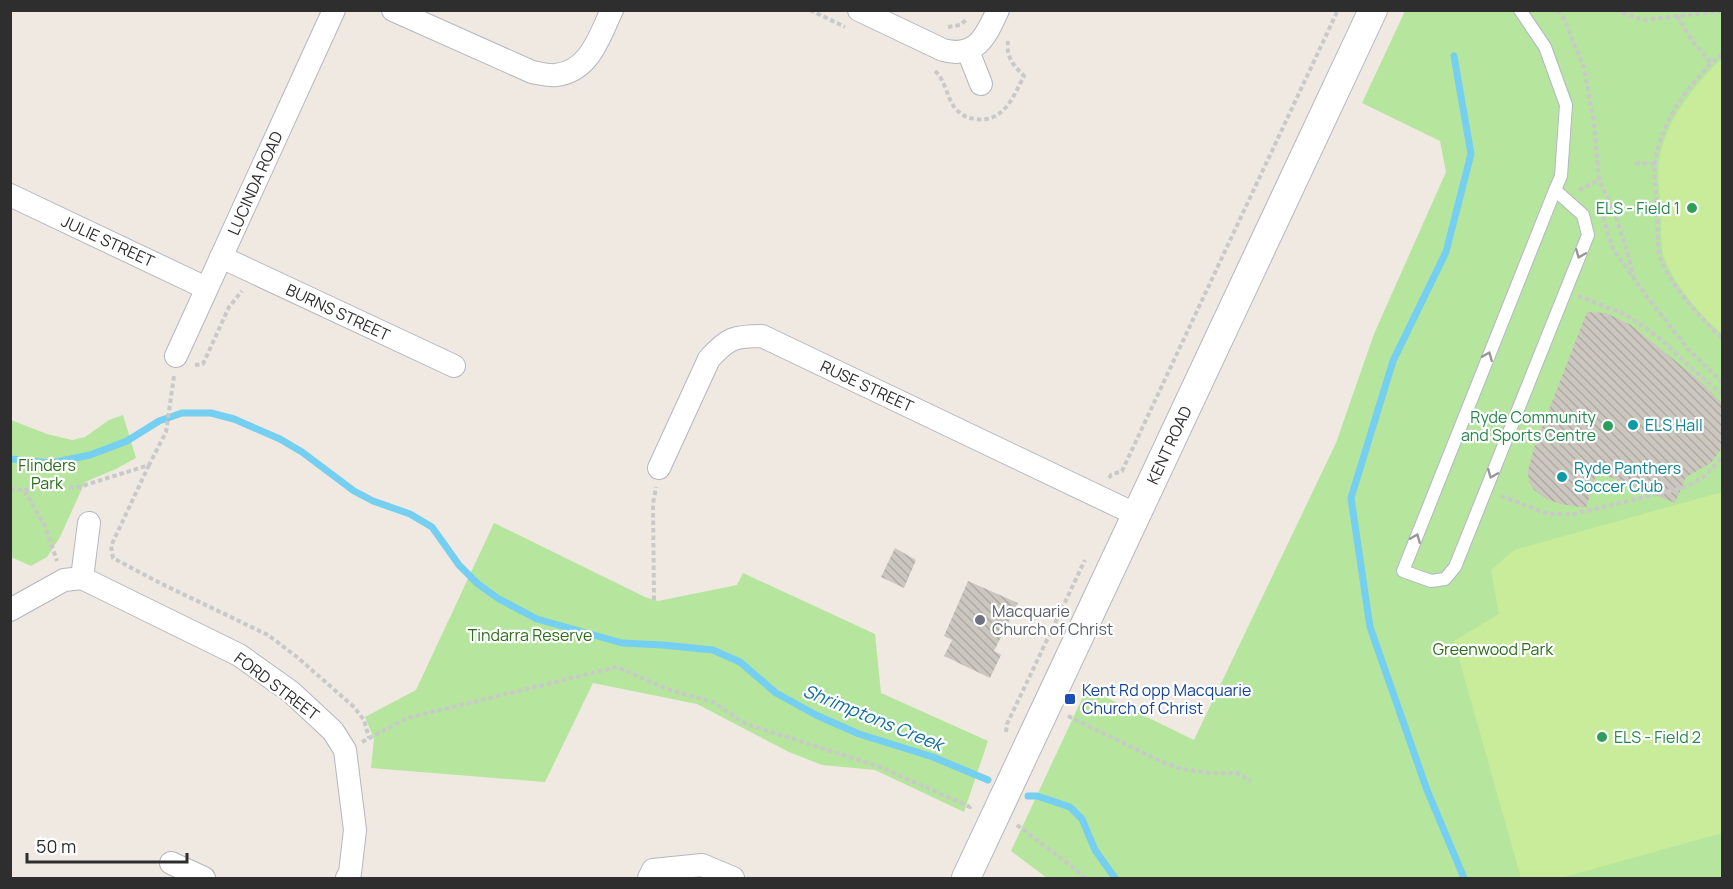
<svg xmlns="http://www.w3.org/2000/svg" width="1733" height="889" font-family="Manrope,sans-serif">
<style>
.park{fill:#b6e59e}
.pitch{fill:#c9ec9a}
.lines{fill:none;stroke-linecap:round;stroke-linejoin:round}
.stream{stroke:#75cff0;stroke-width:7}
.building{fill:url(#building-back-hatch)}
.service-casing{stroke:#b4b7c1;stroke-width:14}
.minor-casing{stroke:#b4b7c1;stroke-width:24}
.tertiary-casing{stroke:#b4b7c1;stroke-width:30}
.path{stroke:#c9c9c9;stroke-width:4;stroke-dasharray:4.5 3;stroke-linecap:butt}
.service{stroke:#fff;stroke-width:12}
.minor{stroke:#fff;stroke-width:22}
.tertiary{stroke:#fff;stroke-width:28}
.oneway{stroke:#969696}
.leisure-dot{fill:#2e9e5b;stroke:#fff;stroke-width:2}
.culture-dot{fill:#0f9aa8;stroke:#fff;stroke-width:2}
.worship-dot{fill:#6b7280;stroke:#fff;stroke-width:2}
.transit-dot{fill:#1a4fb4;stroke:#fff;stroke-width:2}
.labels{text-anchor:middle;stroke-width:4.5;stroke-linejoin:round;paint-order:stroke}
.street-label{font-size:16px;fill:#2e2e2e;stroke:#fff}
.leisure-label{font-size:16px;fill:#27864d;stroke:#fff;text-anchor:end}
.culture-label{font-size:16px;fill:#0d838f;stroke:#fff;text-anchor:start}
.park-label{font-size:16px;fill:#2c6e1b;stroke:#fff}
.worship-label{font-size:16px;fill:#5b616d;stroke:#fff;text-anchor:start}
.transit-label{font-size:16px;fill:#164399;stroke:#fff;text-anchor:start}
.water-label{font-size:18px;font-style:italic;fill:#0d6fa3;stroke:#fff}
</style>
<defs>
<pattern id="building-back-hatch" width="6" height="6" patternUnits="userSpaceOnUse" patternTransform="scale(1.5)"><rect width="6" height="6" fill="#cbc7bf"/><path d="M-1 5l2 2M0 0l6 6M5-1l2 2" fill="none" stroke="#afaba4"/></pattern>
</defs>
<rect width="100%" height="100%" fill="#efe9e1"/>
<g class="park">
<polygon points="1405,11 1722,11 1722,878 1047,878 1011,851 1087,688 1194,740 1336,443 1374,334 1446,172 1440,141 1362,103"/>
<polygon points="123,415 136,458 116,469 85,482 60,537 47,557 31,566 11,557 11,420 47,434 72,440 85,437 109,420"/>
<polygon points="494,523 645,597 658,601 737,585 743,573 875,634 881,693 988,741 964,812 875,770 822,765 789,752 697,704 593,683 545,782 371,768 374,739 365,717 416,690"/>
</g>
<g class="pitch">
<path d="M1722,59V334C1702,318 1670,279 1663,254C1660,240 1662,222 1661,208C1660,194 1657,177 1659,162C1664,123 1694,84 1722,59Z"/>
<polygon points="1722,492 1722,833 1561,878 1521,878 1454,641 1499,614 1491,570 1514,550"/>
</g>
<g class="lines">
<g class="stream">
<polyline points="1454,56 1471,154 1446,252 1393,361 1351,498 1370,627 1427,790 1464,878"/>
<polyline points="10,459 51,463 90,455 127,441 159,421 182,413 211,413 234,419 280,439 302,452 354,491 373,501 410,514 432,527 459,565 478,584 499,599 537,619 622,643 663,645 713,650 740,662 776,693 816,715 859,734 933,757 988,780"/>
<polyline points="1028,796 1037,796 1070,807 1082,819 1095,850 1115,878"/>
</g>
</g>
<g class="building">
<polygon points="1587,312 1606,313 1631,325 1699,380 1722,403 1722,448 1711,463 1686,477 1675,503 1597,472 1586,508 1561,504 1546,499 1534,490 1529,482 1528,471 1534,448"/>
<polygon points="895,548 916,560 904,588 881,577"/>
<polygon points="968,581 1018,603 994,651 1001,655 990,678 944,656 952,640 944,636"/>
</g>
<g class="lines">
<g class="service-casing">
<polyline id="service" points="1520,10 1545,47 1566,105 1561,176 1555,190 1403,571 1431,581 1445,579 1455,567 1588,235 1583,215 1555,190"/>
</g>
<g class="minor-casing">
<g id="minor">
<path d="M393,10L532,72C539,73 548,76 556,75C590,71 599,37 612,10"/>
<path d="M859,10L943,50C976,59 986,36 998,10"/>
<polyline points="968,51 981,84"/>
<polyline points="10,195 206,288"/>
<polyline points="221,257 454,366"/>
<polyline points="176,356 334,10"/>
<path d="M659,468L709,359C728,338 734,336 762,336L1137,515"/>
<polyline points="82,578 239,655 291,692 333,731 345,750 355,830 350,873 347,878"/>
<polyline points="82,578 89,523"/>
<polyline points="10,610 64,580 82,578"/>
<polyline points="171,863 204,878"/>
<polyline points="649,878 653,870 702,865 733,878"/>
</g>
</g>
<g class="tertiary-casing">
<polyline id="tertiary" points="966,878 1373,10"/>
</g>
<g class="path">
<polyline points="810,10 845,27"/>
<polyline points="1558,10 1563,17 1584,68 1594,123 1599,180 1614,211 1627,251 1633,276"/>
<polyline points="1615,10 1643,20 1722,11"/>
<polyline points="1677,16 1693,42 1712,64"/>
<polyline points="948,27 960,25 967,19"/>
<path d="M1722,54C1691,80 1661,121 1655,162C1653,178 1657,196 1657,213C1658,226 1657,241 1659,254C1666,281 1702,320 1722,338"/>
<path d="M935,71C946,81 946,96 955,108C961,115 967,118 975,119C1004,123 1013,97 1024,76C1013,65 1006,57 1008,41"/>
<polyline points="1635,163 1655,164"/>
<polyline points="1579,190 1599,180"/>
<polyline points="1600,210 1602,213 1612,247 1647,297 1689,350 1722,382"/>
<polyline points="1578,296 1624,314 1643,326 1663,341 1688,365 1722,394"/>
<polyline points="195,365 203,364 229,307 242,291"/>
<polyline points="149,465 111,546 113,558 160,583 268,635 297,657 354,707 364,720 369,738"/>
<polyline points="1109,478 1111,475 1122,471 1338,10"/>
<polyline points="10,489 24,490 45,526 57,561"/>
<polyline points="24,490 79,487 149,465 166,432 174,376"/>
<polyline points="1501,496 1548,514 1574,514 1686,487 1705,476 1722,457"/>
<polyline points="654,600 653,504 656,487"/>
<polyline points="1068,716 1162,762 1182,769 1210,773 1237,773 1251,781"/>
<polyline points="1006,732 1007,724 1085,560"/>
<polyline points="362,742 407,718 617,667 667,689 713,702 746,724 878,766 970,807 973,804"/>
<polyline points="1017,825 1075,869 1085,878"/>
</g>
<use href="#service" class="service"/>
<use href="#minor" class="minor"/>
<use href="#tertiary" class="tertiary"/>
</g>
<defs><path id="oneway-chevron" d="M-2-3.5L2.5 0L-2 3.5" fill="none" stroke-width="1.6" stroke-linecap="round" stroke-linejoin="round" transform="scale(1.5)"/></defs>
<g class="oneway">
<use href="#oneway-chevron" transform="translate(1580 254) rotate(112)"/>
<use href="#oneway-chevron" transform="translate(1488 356) rotate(-68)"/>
<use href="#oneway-chevron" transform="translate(1492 474) rotate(112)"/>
<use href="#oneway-chevron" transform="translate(1416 538) rotate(-68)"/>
</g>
<g class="leisure-dot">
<circle cx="1692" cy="208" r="6"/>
<circle cx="1608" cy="426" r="6"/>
<circle cx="1602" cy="737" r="6"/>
</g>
<g class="culture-dot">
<circle cx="1633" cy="425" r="6"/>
<circle cx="1562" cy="477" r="6"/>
</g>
<circle class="worship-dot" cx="980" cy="620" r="6"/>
<rect class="transit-dot" x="1064" y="693" width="12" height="12" rx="3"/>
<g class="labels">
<g class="street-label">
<text transform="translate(255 183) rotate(-66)" y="6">LUCINDA ROAD</text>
<text transform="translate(108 241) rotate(25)" y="6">JULIE STREET</text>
<text transform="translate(338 312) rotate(25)" y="6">BURNS STREET</text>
<text transform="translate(867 386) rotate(25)" y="6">RUSE STREET</text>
<text transform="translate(1169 445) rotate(-65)" y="6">KENT ROAD</text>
<text transform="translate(277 686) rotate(37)" y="6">FORD STREET</text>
</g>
<g class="leisure-label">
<text x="1680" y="214">ELS - Field 1</text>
<text x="1596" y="423">Ryde Community<tspan x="1596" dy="18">and Sports Centre</tspan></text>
<text x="1614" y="743" text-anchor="start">ELS - Field 2</text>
</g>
<g class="culture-label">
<text x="1645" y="431">ELS Hall</text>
<text x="1574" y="474">Ryde Panthers<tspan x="1574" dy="18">Soccer Club</tspan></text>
</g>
<g class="park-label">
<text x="47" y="471">Flinders<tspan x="47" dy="18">Park</tspan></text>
<text x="530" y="641">Tindarra Reserve</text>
<text x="1493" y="655">Greenwood Park</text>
</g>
<g class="worship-label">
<text x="992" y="617">Macquarie<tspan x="992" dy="18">Church of Christ</tspan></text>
</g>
<g class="transit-label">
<text x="1082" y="696">Kent Rd opp Macquarie<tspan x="1082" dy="18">Church of Christ</tspan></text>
</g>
<g class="water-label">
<text transform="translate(873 718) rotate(22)" y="6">Shrimptons Creek</text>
</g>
</g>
<rect width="1733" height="889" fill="none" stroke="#2e2e2e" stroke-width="24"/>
<path d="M27 853v9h160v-9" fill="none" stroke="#2e2e2e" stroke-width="3"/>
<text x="36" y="853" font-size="18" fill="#2e2e2e" stroke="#ffffff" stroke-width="4.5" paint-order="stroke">50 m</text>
</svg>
